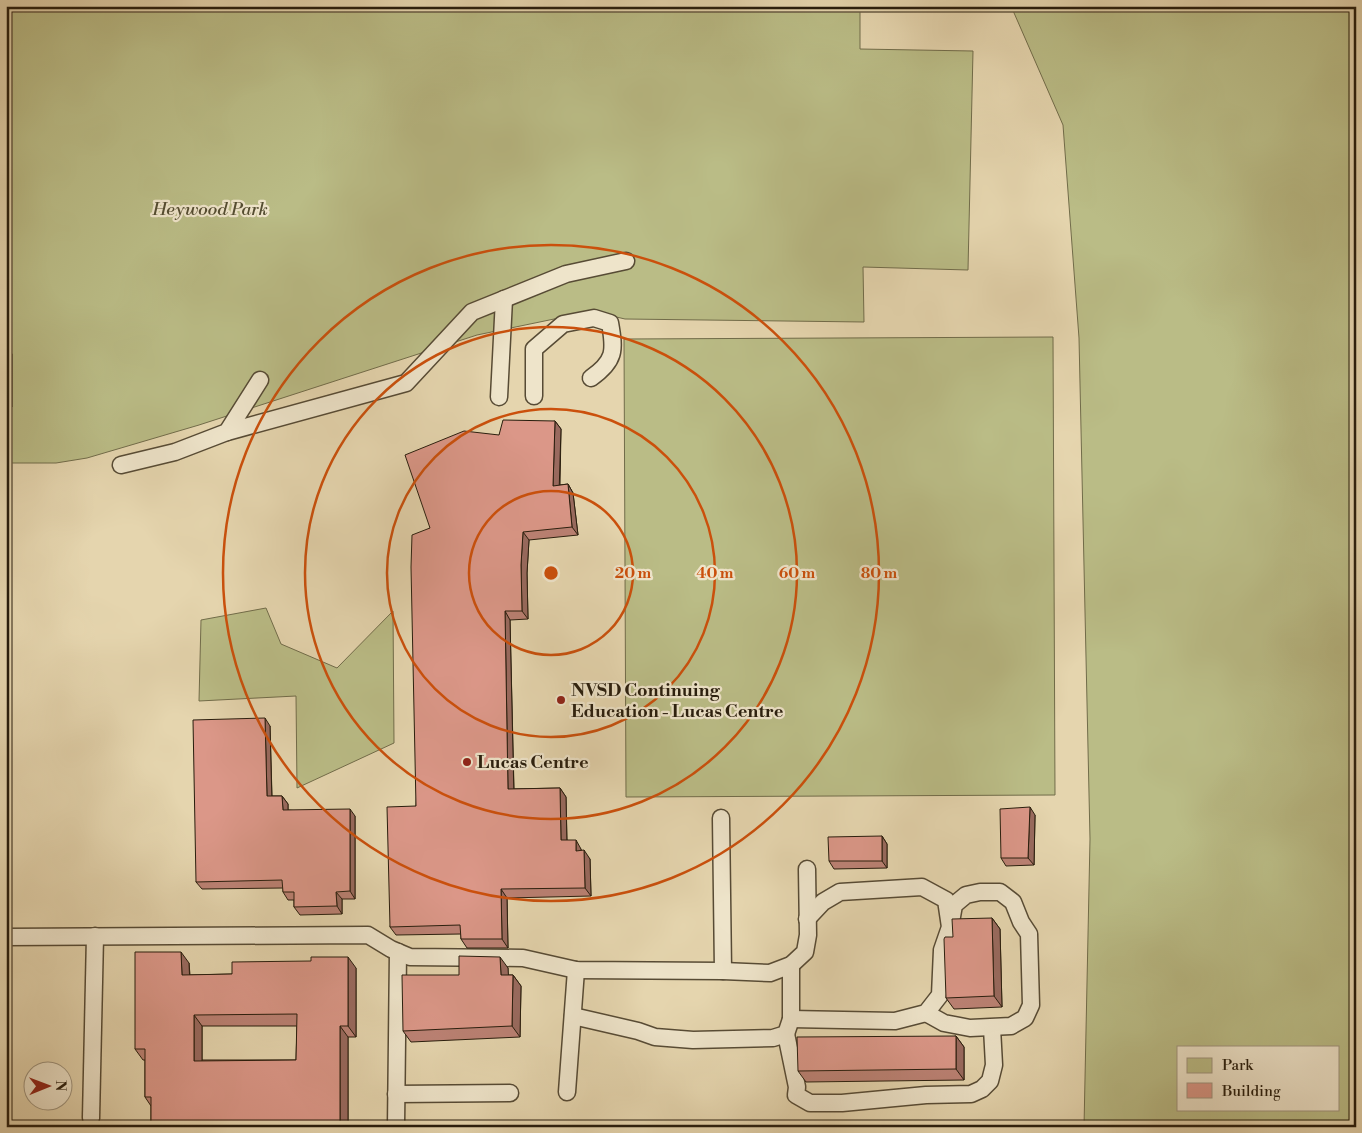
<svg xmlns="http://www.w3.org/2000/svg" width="1362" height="1133" font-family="'Libre Bodoni',serif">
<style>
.green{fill:#babc86;stroke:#716c4a;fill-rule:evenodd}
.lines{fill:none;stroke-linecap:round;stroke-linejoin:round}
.service-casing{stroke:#574b35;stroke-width:19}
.service{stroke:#eee4ca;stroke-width:16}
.wall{fill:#bc8275;stroke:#281d0d;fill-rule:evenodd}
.shaded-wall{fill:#996a5f;stroke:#281d0d}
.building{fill:#db9788;stroke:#281d0d;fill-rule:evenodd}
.ring{fill:none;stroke:#cb500c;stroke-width:2.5}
.poi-dot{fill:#8f2418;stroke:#eee4ca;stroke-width:2}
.labels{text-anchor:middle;stroke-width:4.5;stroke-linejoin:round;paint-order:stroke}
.park-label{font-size:18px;font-style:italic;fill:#544d31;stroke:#eee4ca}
.poi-label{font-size:18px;font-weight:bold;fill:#281d0d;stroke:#eee4ca;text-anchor:start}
.centre{fill:#cb500c;stroke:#eee4ca;stroke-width:2.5}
.ring-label{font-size:15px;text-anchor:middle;font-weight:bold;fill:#cb500c;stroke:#eee4ca;stroke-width:4.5;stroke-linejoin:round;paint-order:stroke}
</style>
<rect width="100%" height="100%" fill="#e5d5ae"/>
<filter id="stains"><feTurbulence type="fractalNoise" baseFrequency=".004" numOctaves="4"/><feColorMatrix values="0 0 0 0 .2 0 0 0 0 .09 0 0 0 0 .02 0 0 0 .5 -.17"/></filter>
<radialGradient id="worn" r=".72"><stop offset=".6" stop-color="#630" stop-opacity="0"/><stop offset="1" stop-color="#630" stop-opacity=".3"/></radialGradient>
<g class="green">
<polygon points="6,6 860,6 860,49 973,51 968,270 863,267 864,322 625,319 595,312 559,318 477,335 199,425 87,458 56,463 6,463"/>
<path d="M1011,6H1356V1127H1084L1090,839L1079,338L1063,125ZM1178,1047H1338V1109H1178Z"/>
<polygon points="1053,337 1055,795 626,797 624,339"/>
<polygon points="266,608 281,644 337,668 393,611 394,743 297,788 296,696 199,701 201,620"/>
</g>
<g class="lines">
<g class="service-casing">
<g id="service">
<path d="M534,396V349L563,324L594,318L610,323C615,351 615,361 591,378"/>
<polyline points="499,397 504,299"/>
<polyline points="227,432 406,383 472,312 566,274 626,261"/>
<polyline points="121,465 175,452 227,432 260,380"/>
<polyline points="721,818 723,971"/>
<polyline points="6,937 368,935 391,949 410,957 523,958 576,970 723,971 770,973 791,965 805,952 808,935 807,869"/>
<polyline points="926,1013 944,1023 970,1028 1011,1026 1025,1018 1031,1005 1029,934 1021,922 1013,902 1000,892 980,892 966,895 954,905 951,922"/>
<polyline points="573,1016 638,1031 655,1037 693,1040 773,1038 786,1034 791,1019 791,965"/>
<polyline points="791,1019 895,1021 926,1013 940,995 942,950 950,927 946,900 922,887 840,892 823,902 807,919"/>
<polyline points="786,1034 797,1087 796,1095 810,1103 842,1103 926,1095 971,1094 982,1089 990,1081 994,1065 992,1028"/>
<polyline points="567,1092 576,970"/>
<polyline points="396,1094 510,1093"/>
<polyline points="91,1118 95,936"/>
<polyline points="396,1127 398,952"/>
</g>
</g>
<use href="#service" class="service"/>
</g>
<g class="wall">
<polygon points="6,347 12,354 12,407 6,407"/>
<polygon points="555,421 561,429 560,485 568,484 573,493 578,535 529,540 527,573 528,619 510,620 514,789 560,788 566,797 567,840 581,849 581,850 590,859 591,896 507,898 508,948 467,948 461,939 461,934 396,935 390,927 416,806 430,528 499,435"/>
<polygon points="270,726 272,796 282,796 288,804 288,810 355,816 355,899 342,899 342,914 300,915 294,907 294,900 288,900 283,892 283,888 202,889 196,882"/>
<polygon points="1035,815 1034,865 1006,866 1001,858"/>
<polygon points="882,836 887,844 887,868 834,869 829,861"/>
<polygon points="992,918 1000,929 1002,1007 954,1009 946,998 953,937"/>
<path d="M189,963L190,975L232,974L356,968V1037H348V1127H151V1106L145,1097V1060H143L135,1049ZM202,1026H297L296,1060H202Z"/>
<polygon points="508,968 508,975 513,975 521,986 520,1037 411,1042 403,1031 459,975"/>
<polygon points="956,1036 964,1047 964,1080 806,1082 798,1071"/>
</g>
<g class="shaded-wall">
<polygon points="7,347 12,354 12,407 7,399"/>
<polygon points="555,421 561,429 559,494 553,486"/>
<polygon points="568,484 573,493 578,535 572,527"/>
<polygon points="523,532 529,540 527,573 528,619 522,611 521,565"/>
<polygon points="505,611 510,620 514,798 508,789"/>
<polygon points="265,718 270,726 272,804 267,796"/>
<polygon points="560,788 566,797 567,849 561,840"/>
<polygon points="282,796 288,804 288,818 283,810"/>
<polygon points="1030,807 1035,815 1034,865 1028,858"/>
<polygon points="350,809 355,816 355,899 350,891"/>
<polygon points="882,836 887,844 887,868 882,861"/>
<polygon points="576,840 581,849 582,859 576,851"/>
<polygon points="584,850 590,859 591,896 585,888"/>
<polygon points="501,889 507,898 508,948 502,939"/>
<polygon points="336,892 342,899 342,914 337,906"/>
<polygon points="992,918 1000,929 1002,1007 994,996"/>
<polygon points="181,952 189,963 190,986 182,975"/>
<polygon points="348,957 356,968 356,1037 348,1026"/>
<polygon points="500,957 508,968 509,986 501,975"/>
<polygon points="513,975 521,986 520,1037 512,1026"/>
<polygon points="194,1015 202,1026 202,1072 194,1061"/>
<polygon points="340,1026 348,1037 348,1127 340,1127"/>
<polygon points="956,1036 964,1047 964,1080 956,1069"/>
</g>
<g class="building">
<rect x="6" y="347" width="1" height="52"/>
<polygon points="503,420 555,421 553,486 568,484 572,527 523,532 521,565 522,611 505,611 508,789 560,788 561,840 576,840 576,851 584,850 585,888 501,889 502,939 461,939 460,925 390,927 387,807 416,806 411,567 412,535 430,528 405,455 464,431 499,435"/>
<polygon points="265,718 267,796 282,796 283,810 350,809 350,891 336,892 337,906 294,907 294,892 283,892 282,880 196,882 193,720"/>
<polygon points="1030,807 1028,858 1001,858 1000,809"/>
<polygon points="882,836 882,861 829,861 828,837"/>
<polygon points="992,918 994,996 946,998 944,939 945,937 953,937 952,919"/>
<path d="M135,952H181L182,975L232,974V962L311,961V957H348V1026H340V1126L151,1127V1097H145V1049H135ZM297,1014L296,1060L194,1061V1015Z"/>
<polygon points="459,956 500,957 501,975 513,975 512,1026 403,1031 402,975 459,975"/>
<polygon points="956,1036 956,1069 798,1071 797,1037"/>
</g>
<g class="ring">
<circle cx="551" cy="573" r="82"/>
<circle cx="551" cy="573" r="164"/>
<circle cx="551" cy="573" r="246"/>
<circle cx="551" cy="573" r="328"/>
</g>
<g class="poi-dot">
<circle cx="561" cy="700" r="5"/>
<circle cx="467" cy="762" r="5"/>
</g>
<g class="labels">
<g class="park-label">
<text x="210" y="215">Heywood Park</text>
</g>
<g class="poi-label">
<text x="571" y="696">NVSD Continuing<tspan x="571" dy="21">Education - Lucas Centre</tspan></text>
<text x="477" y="768">Lucas Centre</text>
</g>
</g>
<circle cx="551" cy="573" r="8" class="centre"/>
<g class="ring-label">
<text x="633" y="578">20 m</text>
<text x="715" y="578">40 m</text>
<text x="797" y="578">60 m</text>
<text x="879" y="578">80 m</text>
</g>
<rect width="1362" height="1133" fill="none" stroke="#e5d5ae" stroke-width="25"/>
<rect x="8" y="8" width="1347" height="1118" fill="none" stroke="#281d0d" stroke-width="2.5"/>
<rect x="12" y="12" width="1337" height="1108" fill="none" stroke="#281d0d"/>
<rect x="1177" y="1046" width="162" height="65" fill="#eee4ca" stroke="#9f947e"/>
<rect x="1187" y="1058" width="25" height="15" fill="#babc86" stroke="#9f947e"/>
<text x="1222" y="1070" font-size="15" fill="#281d0d">Park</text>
<rect x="1187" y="1083" width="25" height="15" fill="#db9788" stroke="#9f947e"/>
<text x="1222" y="1096" font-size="15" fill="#281d0d">Building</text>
<g transform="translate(48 1086) rotate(89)"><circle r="24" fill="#eee4ca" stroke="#9f947e"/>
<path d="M0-4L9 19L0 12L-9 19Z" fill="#8f2418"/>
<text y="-8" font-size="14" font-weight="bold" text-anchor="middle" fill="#281d0d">N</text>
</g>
<rect width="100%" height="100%" filter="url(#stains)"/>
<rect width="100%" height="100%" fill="url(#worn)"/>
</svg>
